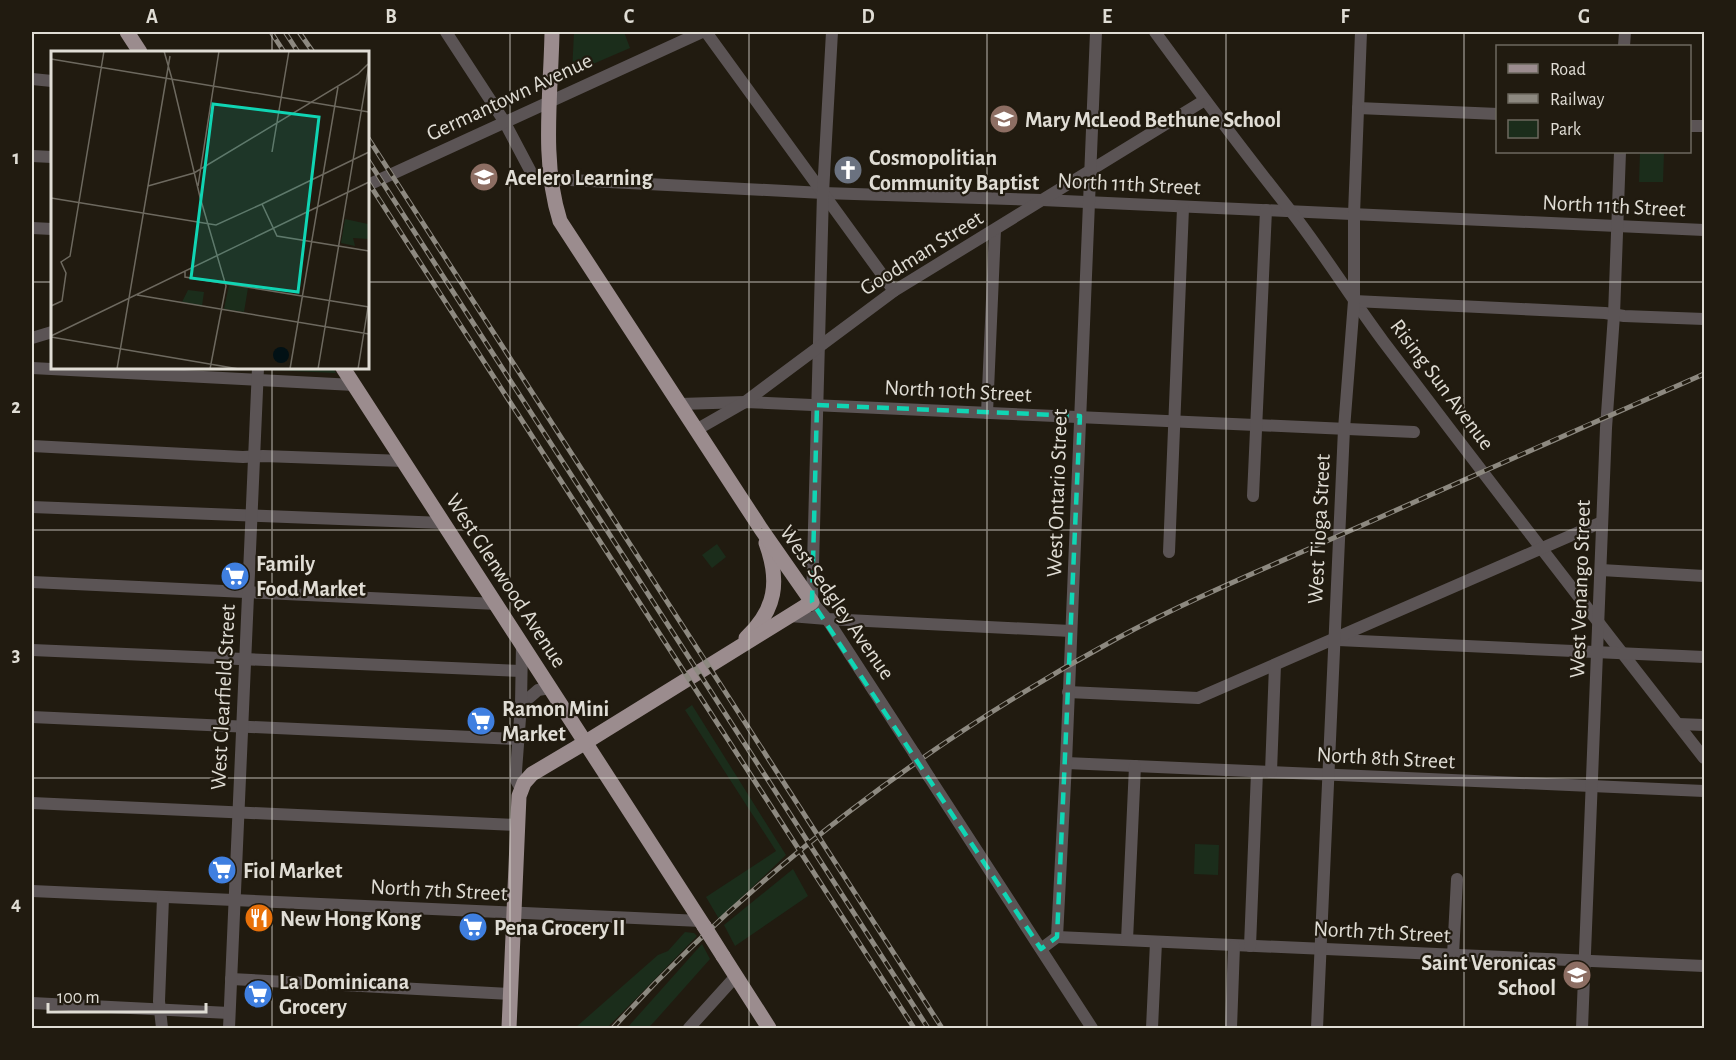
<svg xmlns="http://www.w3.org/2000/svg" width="1736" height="1060" font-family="'Alegreya Sans',sans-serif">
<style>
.green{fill:#1b2d1b}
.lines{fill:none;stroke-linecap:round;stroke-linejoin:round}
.minor{stroke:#5b5455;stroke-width:12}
.major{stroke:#9b8c8e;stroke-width:15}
.rail-casing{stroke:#8d8980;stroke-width:5}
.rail{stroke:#211b10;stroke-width:3;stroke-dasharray:9;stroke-linecap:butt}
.minor-bridge{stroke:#5b5455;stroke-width:12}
.major-bridge{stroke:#9b8c8e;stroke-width:15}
.marked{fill:none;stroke:#10d5b4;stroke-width:4.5;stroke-dasharray:12 8;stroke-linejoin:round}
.grid{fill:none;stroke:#e0ddd5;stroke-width:1.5;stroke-opacity:0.55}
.labels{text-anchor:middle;stroke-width:4.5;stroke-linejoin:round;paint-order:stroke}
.street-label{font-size:22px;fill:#e0ddd5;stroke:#211b10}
.poi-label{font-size:22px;font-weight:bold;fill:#e0ddd5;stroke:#211b10;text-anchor:start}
.inset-road{fill:none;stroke:#6d695f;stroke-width:1.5}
.view{fill:#10d5b4;fill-opacity:0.15;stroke:#10d5b4;stroke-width:3}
.inset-edge{fill:none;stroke:#e0ddd5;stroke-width:3}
.neatline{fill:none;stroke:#e0ddd5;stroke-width:2}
.grid-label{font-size:20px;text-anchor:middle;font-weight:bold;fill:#e0ddd5}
</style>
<rect width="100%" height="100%" fill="#211b10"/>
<g class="green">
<polygon points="574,32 624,32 630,48 572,73"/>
<polygon points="1640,152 1664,152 1663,182 1639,182"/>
<polygon points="270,368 333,368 336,373 270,370"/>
<polygon points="717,544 726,557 712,568 702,555"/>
<polygon points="692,705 786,855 719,919 706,897 776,851 685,710"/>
<polygon points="1195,844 1219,845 1218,875 1194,874"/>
<polygon points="793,869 808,896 735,946 724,925"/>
<polygon points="685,932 694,933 697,936 607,1028 575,1028 658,955 668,951"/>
<polygon points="702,944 710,959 654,1022 648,1028 627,1028"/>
</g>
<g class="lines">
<g class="minor">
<polyline points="446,32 504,121 532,174 551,179 823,193 1042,200 1704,230"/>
<polyline points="706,32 894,291"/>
<polyline points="832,32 823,193 812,602 827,619 914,753"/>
<path d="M1155,32C1199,92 1244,152 1290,210C1323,252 1351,298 1383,341C1489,481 1596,620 1704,758"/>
<polyline points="1624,46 1625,32"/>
<polyline points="32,79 52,81"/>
<polyline points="1358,108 1498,114"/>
<polyline points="1690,126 1704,126"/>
<polyline points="32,156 52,157"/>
<polyline points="368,185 702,32"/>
<polyline points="32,228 52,229"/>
<polyline points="1354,301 1605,313 1624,316 1704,319"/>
<polyline points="32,338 52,332"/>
<polyline points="32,368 354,385"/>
<polyline points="680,404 745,402 1414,432"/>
<polyline points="987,413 995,230"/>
<polyline points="696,430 745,402 894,291 1205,100"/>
<polyline points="32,446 243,457 263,456 404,461"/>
<polyline points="1253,496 1266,210"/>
<polyline points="32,507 444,523"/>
<polyline points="1169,552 1183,208"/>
<polyline points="1601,570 1704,576"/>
<polyline points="32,582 497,604"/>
<polyline points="790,616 827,619 1071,631"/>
<polyline points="1338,640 1704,657"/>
<polyline points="32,650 521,671"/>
<polyline points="1068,692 1198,698 1602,522"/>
<polyline points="521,705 538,690 550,688"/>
<polyline points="32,717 517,739"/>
<polyline points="1678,724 1704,725"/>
<polyline points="1066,763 1704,791"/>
<polyline points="1271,772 1275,665"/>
<polyline points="929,777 1092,1028"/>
<polyline points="521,789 516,780 516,771 521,705 522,644"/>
<polyline points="32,803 517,825"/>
<polyline points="32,891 701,921"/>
<polyline points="1057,937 1704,966"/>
<polyline points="1127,940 1135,766"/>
<polyline points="1250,946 1257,772"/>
<polyline points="1041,949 1057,937 1066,763 1096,32"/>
<polyline points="1453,955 1457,879"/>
<polyline points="231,979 511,994"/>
<polyline points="32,1003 229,1013"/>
<polyline points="162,1028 159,1001 163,898"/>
<polyline points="229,1028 258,368"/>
<polyline points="689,1028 736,976"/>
<polyline points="1152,1028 1156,942"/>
<polyline points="1231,1028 1234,946"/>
<polyline points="1317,1028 1344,429 1354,301 1354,214 1361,32"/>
<polyline points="1582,1028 1606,428 1614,315 1620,152"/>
</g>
<g class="major">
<polyline points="127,32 140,52"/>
<polyline points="343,368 704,926"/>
<path d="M746,638C776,610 780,581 766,543"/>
<polyline points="723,956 769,1028"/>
<path d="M509,1028L519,796L524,783L532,774L586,742L812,602L761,529L560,221C541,161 551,94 552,32"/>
</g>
<g class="rail-casing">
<g id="rail">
<polyline points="271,32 284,52"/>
<polyline points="285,32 298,52"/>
<polyline points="299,32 313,52"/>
<polyline points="368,138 942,1028"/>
<polyline points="368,160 928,1028"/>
<polyline points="368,182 914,1028"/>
<path d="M613,1028C755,871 930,740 1116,639C1188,600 1264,569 1338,536C1460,482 1582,427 1704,374"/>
</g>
</g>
<use href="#rail" class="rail"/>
<polyline class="minor-bridge" points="914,753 929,777"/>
<polyline class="major-bridge" points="704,926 723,956"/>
</g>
<path class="marked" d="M817,405L1080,416L1057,937L1041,949L812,602Z"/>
<path class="grid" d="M272,32V52M510,32V1028M749,32V1028M987,32V1028M1226,32V1028M1464,32V1028M32,282H52M368,282H1704M272,368V1028M32,530H1704M32,778H1704"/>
<defs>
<g id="school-disc" transform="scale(1.5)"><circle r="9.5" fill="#8d6e63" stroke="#211b10"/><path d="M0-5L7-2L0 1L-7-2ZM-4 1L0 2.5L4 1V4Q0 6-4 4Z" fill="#fff"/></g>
<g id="church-disc" transform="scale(1.5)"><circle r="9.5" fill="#6b7280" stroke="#211b10"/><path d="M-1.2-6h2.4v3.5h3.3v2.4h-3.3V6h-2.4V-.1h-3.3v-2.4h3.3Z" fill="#fff"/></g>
<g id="supermarket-disc" transform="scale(1.5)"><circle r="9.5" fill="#3f7fe0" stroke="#211b10"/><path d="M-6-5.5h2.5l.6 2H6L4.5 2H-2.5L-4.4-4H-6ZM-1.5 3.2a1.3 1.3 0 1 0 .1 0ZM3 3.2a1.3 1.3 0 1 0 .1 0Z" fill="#fff"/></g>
<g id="restaurant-disc" transform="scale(1.5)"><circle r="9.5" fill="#e8710a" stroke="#211b10"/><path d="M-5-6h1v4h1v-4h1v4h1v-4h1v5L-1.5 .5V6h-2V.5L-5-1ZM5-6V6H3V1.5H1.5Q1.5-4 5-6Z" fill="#fff"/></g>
</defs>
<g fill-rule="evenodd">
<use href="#school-disc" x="1004" y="119"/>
<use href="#church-disc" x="848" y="170"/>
<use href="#school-disc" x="484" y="177"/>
<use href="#supermarket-disc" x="235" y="576"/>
<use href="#supermarket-disc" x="481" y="721"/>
<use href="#supermarket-disc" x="222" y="870"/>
<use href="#restaurant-disc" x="259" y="918"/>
<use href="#supermarket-disc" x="473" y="927"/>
<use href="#school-disc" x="1577" y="975"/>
<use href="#supermarket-disc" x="258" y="994"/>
</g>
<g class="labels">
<g class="street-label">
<text transform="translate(509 96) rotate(-25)" y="8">Germantown Avenue</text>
<text transform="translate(1129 183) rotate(3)" y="8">North 11th Street</text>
<text transform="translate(1614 205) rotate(3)" y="8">North 11th Street</text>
<text transform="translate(921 252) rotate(-32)" y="8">Goodman Street</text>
<text transform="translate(1443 384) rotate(53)" y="8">Rising Sun Avenue</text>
<text transform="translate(958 390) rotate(3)" y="8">North 10th Street</text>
<text transform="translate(1056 493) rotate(-88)" y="8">West Ontario Street</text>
<text transform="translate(1318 529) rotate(-87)" y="8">West Tioga Street</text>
<text transform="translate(507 580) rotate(57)" y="8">West Glenwood Avenue</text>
<text transform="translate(1579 589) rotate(-88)" y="8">West Venango Street</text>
<text transform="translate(838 602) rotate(55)" y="8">West Sedgley Avenue</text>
<text transform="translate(222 697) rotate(-87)" y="8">West Clearfield Street</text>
<text transform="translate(1386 757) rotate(3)" y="8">North 8th Street</text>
<text transform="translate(439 889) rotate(3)" y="8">North 7th Street</text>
<text transform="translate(1382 931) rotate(3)" y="8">North 7th Street</text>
</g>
<g class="poi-label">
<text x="1025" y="127">Mary McLeod Bethune School</text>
<text x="869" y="165">Cosmopolitian<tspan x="869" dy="25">Community Baptist</tspan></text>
<text x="505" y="185">Acelero Learning</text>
<text x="256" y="571">Family<tspan x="256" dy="25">Food Market</tspan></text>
<text x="502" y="716">Ramon Mini<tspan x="502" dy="25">Market</tspan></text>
<text x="243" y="878">Fiol Market</text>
<text x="280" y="926">New Hong Kong</text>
<text x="494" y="935">Pena Grocery II</text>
<text x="1556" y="970" text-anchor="end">Saint Veronicas<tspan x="1556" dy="25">School</tspan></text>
<text x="279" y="989">La Dominicana<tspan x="279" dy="25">Grocery</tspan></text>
</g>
</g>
<g transform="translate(51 51)">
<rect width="318" height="318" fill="#211b10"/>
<path d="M294,168L317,173V188L302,187L304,195L290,192ZM178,234L197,237L193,261L173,258ZM137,239L153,241L151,255L131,251Z" fill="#1b2d1b"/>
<path d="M222 304a8 8 0 1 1 16 0a8 8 0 1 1-16 0Z" fill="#021115"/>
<path class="inset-road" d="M113,0L121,28M0,8L318,61M121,28L149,146L175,235L159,318M221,101L238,0M97,135L143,122L307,23L317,13M147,135L168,0M0,147L165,174L211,153L226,185L318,200M211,153L318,101M134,220V226L318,256M86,244L318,283M0,255L11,250L15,222L10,211L19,205L53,0M0,285L318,131M0,286L188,318M66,318L119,5M239,318L287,36M267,318L318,14M307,318L317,256"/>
<path class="view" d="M162,53L268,66L247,241L140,227Z"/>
<rect width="318" height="318" class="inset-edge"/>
</g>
<rect width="1736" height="1060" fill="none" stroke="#211b10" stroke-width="66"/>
<rect x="1496" y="45" width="195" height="108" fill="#211b10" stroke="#6d695f" stroke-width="1.5"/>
<rect x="1508" y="64" width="30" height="9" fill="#9b8c8e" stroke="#6d695f" stroke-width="1.5"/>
<text x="1550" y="75" font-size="18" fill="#e0ddd5">Road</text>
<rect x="1508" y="94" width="30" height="9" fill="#8d8980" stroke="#6d695f" stroke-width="1.5"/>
<text x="1550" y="105" font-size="18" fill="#e0ddd5">Railway</text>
<rect x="1508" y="120" width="30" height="18" fill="#1b2d1b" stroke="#6d695f" stroke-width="1.5"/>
<text x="1550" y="135" font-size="18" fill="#e0ddd5">Park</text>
<path d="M48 1003v9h158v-9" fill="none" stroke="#e0ddd5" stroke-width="3"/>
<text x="57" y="1003" font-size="18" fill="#e0ddd5" stroke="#211b10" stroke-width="4.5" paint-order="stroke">100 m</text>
<rect x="33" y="33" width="1670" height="994" class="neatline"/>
<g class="grid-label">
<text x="152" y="23">A</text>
<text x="391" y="23">B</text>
<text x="629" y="23">C</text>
<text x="868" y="23">D</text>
<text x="1107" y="23">E</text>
<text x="1345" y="23">F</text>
<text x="1584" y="23">G</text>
<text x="16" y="164">1</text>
<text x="16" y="413">2</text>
<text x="16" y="661">3</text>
<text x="16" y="910">4</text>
</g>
</svg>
